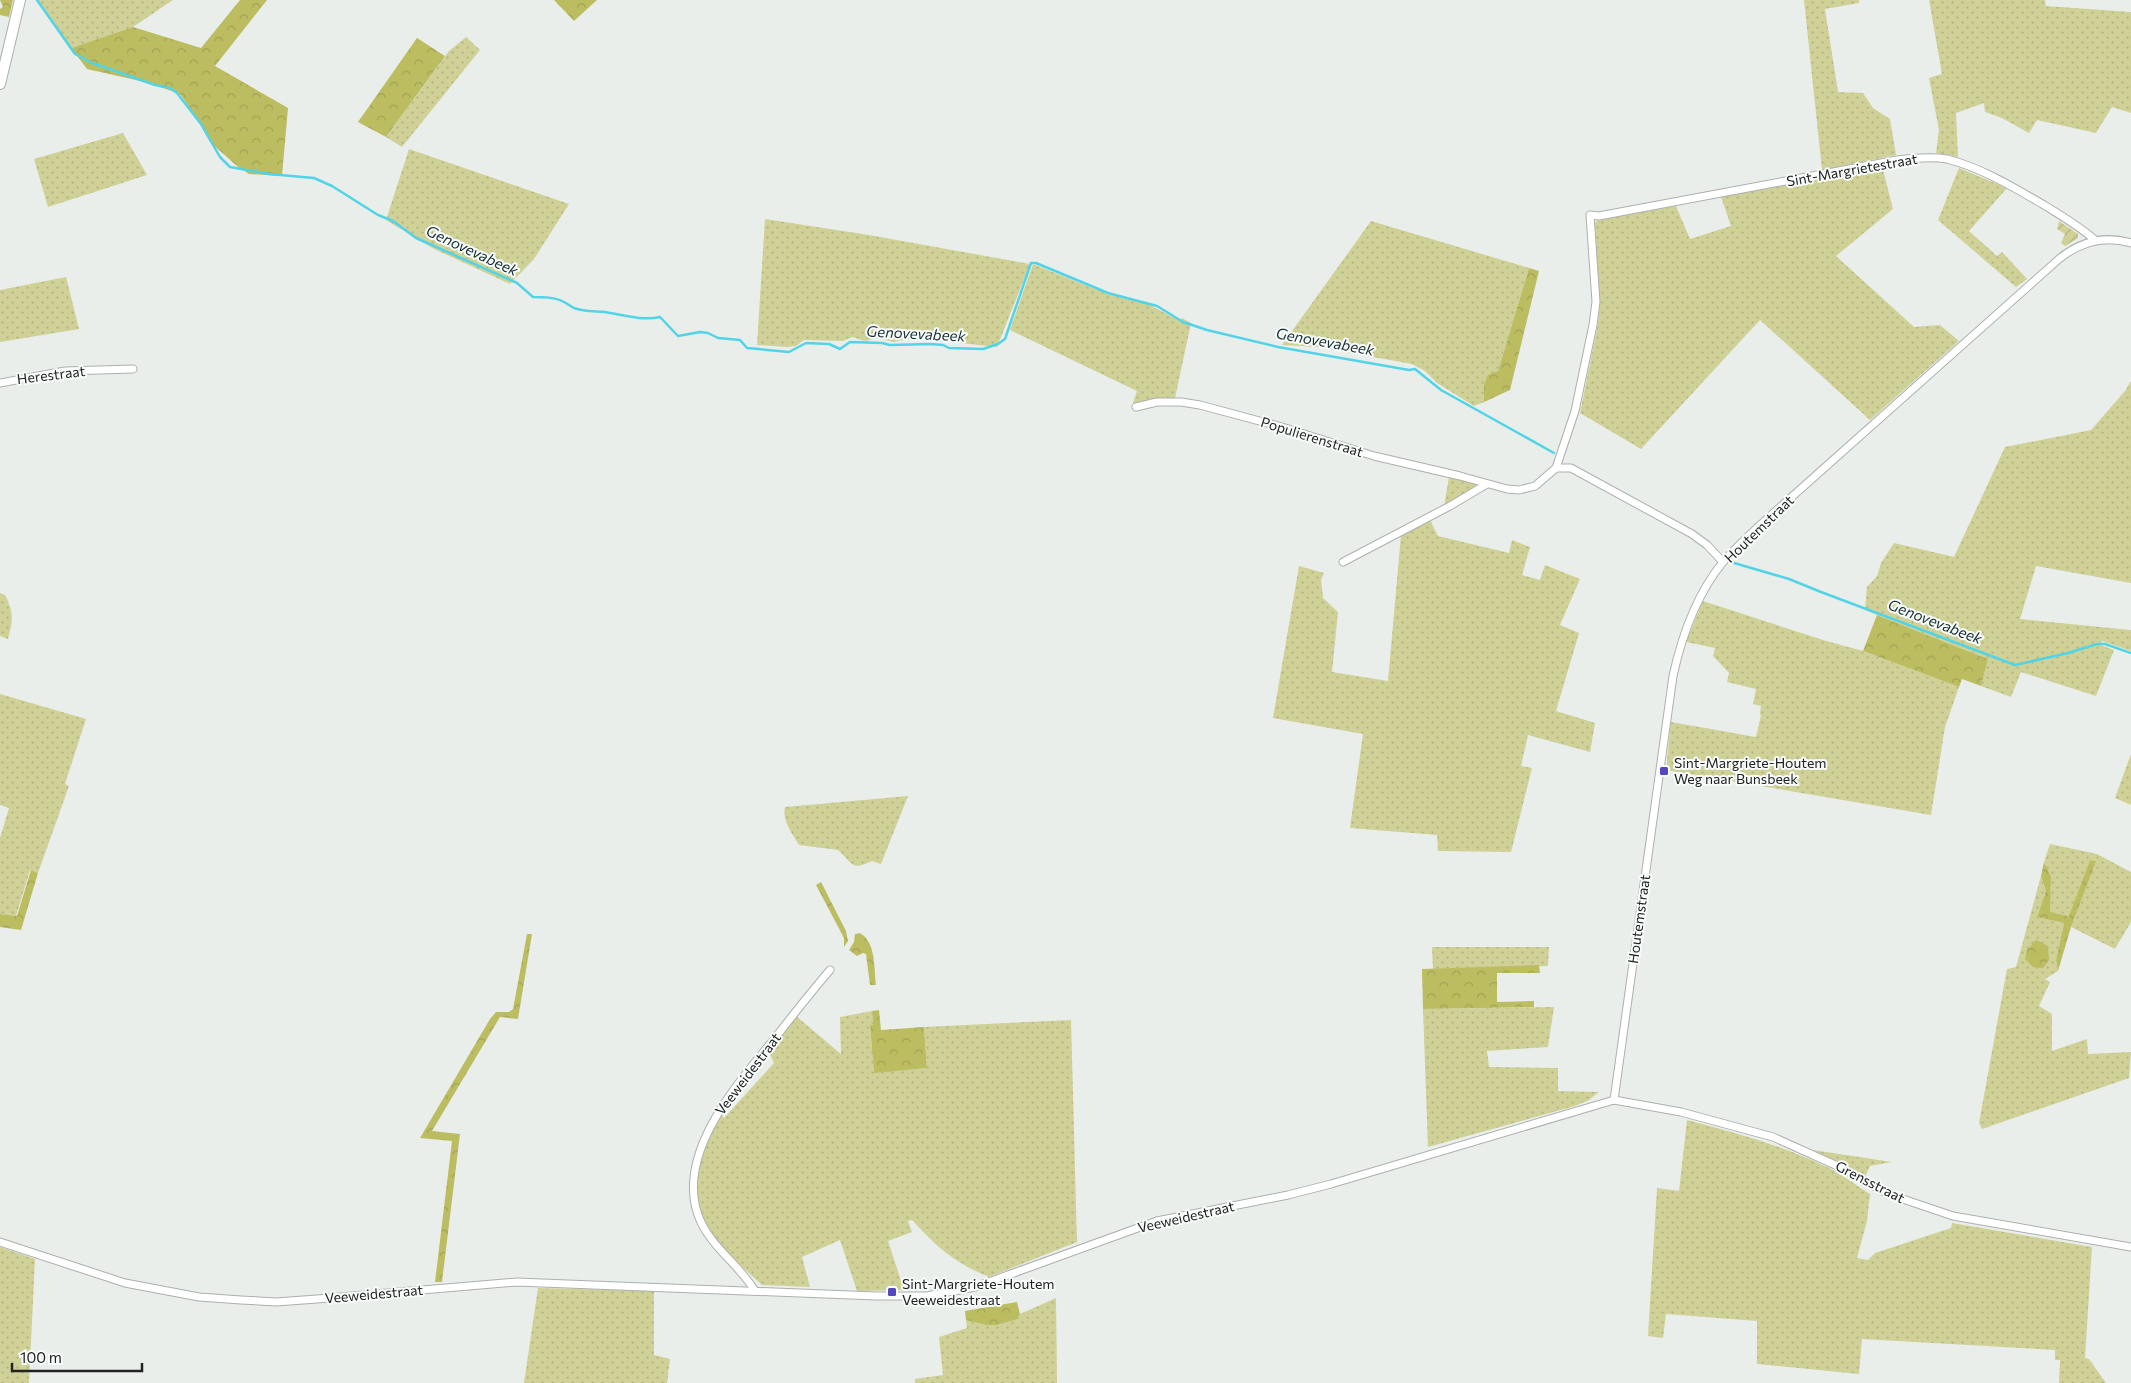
<svg xmlns="http://www.w3.org/2000/svg" width="2131" height="1383" font-family="Commissioner,sans-serif">
<style>
.grass{fill:url(#grass-dots)}
.forest{fill:url(#forest-crowns)}
.garden{fill:url(#garden-furrows)}
.lines{fill:none;stroke-linecap:round;stroke-linejoin:round}
.stream{stroke:#51d4e7;stroke-width:2.5}
.street-casing{stroke:#acb0ad;stroke-width:9}
.secondary-casing{stroke:#acb0ad;stroke-width:12}
.street{stroke:#fff;stroke-width:7}
.secondary{stroke:#fff;stroke-width:10}
.poi-dot{fill:#5747bf;stroke:#f7fbf9;stroke-width:2}
.labels{text-anchor:middle;stroke-width:4;stroke-linejoin:round;paint-order:stroke}
.street-label{font-size:14px;fill:#212221;stroke:#f7fbf9}
.poi-label{font-size:14px;fill:#212221;stroke:#f7fbf9;text-anchor:start}
.water-label{font-size:15px;font-style:italic;fill:#172e31;stroke:#f7fbf9}
</style>
<defs>
<pattern id="grass-dots" width="8" height="8" patternUnits="userSpaceOnUse" patternTransform="scale(1.25)"><rect width="8" height="8" fill="#d0d197"/><path d="M2 2h.1M6 6h.1" fill="none" stroke="#b2b382" stroke-width="1.8" stroke-linecap="round"/></pattern>
<pattern id="forest-crowns" width="20" height="18" patternUnits="userSpaceOnUse" patternTransform="scale(1.25)"><rect width="20" height="18" fill="#bcbd61"/><path d="M2 6a3 3 0 1 1 6 0M12 15a3 3 0 1 1 6 0" fill="none" stroke="#a1a254"/></pattern>
<pattern id="garden-furrows" width="10" height="10" patternUnits="userSpaceOnUse" patternTransform="scale(1.25)"><rect width="10" height="10" fill="#d0d197"/><path d="M-1 1l2-2M0 10L10 0M9 11l2-2" fill="none" stroke="#b2b382"/></pattern>
</defs>
<rect width="100%" height="100%" fill="#eaeeeb"/>
<g class="grass">
<polygon points="38,0 173,0 133,27 71,48"/>
<polygon points="1804,0 1859,0 1859,3 1825,9 1838,92 1863,93 1873,108 1890,119 1896,155 1822,170"/>
<polygon points="1929,0 2045,0 2046,6 2131,12 2131,113 2112,107 2096,133 2037,120 2029,133 2002,118 1985,112 1984,103 1956,113 1958,157 1936,153 1939,130 1929,78 1942,74"/>
<polygon points="466,37 480,50 402,147 386,137 449,51"/>
<polygon points="123,133 147,175 48,207 34,159"/>
<polygon points="409,149 569,204 534,259 510,284 434,249 386,220"/>
<polygon points="1882,166 1893,209 1836,256 1914,327 1940,325 1959,341 1870,420 1760,320 1641,449 1580,413 1598,324 1600,303 1595,223 1598,220 1676,206 1690,239 1731,226 1721,197"/>
<polygon points="1959,168 2007,188 1969,231 1997,256 2002,252 2027,279 2016,287 1938,220"/>
<polygon points="765,219 869,235 1030,264 997,347 912,338 893,342 878,338 865,341 852,337 843,341 804,340 796,346 787,347 757,345"/>
<polygon points="1371,221 1529,268 1498,371 1484,385 1484,402 1474,406 1437,383 1425,371 1412,364 1318,347 1282,345"/>
<polygon points="1033,264 1092,288 1148,304 1180,321 1182,318 1191,323 1175,398 1133,403 1137,391 1010,330"/>
<polygon points="66,277 79,329 0,342 0,290"/>
<polygon points="2131,381 2131,583 2036,566 2020,619 2131,630 2131,651 2102,641 2101,645 2114,650 2096,696 2021,672 2011,697 1981,686 1988,659 1865,610 1867,587 1877,576 1881,563 1894,543 1954,557 2005,447 2091,430 2125,391"/>
<polygon points="1449,477 1475,483 1476,487 1444,507"/>
<polygon points="1430,520 1438,536 1509,553 1512,540 1530,547 1522,575 1540,580 1545,565 1580,579 1560,625 1579,633 1556,711 1595,723 1590,752 1528,735 1521,766 1532,768 1511,852 1438,851 1437,835 1350,828 1363,734 1273,718 1299,566 1324,573 1321,580 1323,598 1338,612 1332,672 1388,681 1401,535"/>
<path d="M0,593L5,595C14,613 13,619 8,639L0,636Z"/>
<polygon points="1703,601 1823,640 1863,651 1959,687 1945,727 1931,815 1666,770 1671,722 1756,737 1761,715 1760,714 1761,706 1753,704 1756,689 1727,682 1729,673 1713,656 1715,648 1686,642"/>
<polygon points="0,694 86,719 65,784 69,786 38,873 30,870 16,916 0,914 0,838 9,808 0,805"/>
<polygon points="2131,754 2131,805 2115,798"/>
<path d="M908,796L881,864L872,861C850,871 854,864 838,850L799,845C792,833 782,821 785,807Z"/>
<polygon points="2050,844 2097,854 2131,872 2131,922 2115,949 2071,927 2095,861 2090,860 2070,916 2049,912 2051,876 2044,862"/>
<polygon points="2041,876 2046,891 2037,917 2064,923 2056,960 2058,971 2045,979 2050,982 2039,1006 2052,1014 2052,1051 2087,1039 2088,1054 2131,1052 2129,1078 1982,1129 1979,1123 2007,969 2016,967"/>
<polygon points="1432,947 1549,947 1548,966 1433,969"/>
<polygon points="1554,1007 1548,1047 1487,1051 1489,1067 1558,1068 1558,1091 1599,1092 1589,1100 1575,1106 1428,1147 1423,1009"/>
<path d="M872,1011L873,1025L870,1026L874,1072L927,1068L924,1027L1071,1020L1077,1242L989,1277C952,1261 939,1249 912,1220L908,1221L912,1232L888,1241L904,1290L857,1291L840,1240L802,1257L810,1287L762,1285C727,1253 686,1221 699,1168C703,1149 713,1132 721,1114L724,1118L774,1063L768,1050L796,1016L841,1054L840,1017Z"/>
<path d="M1687,1120C1734,1132 1780,1145 1825,1166C1841,1173 1855,1185 1870,1194L1867,1221L1857,1258L1868,1260L1875,1253L1951,1228L1952,1223L2092,1247L2085,1358L2089,1359L2106,1383H2059L2060,1360H2055V1350L1862,1339L1859,1374L1757,1364V1321L1666,1314L1663,1338L1648,1336L1657,1188L1679,1191Z"/>
<polygon points="1813,1150 1892,1162 1870,1166 1865,1177"/>
<polygon points="0,1247 35,1259 29,1383 0,1383"/>
<polygon points="538,1288 654,1291 654,1355 670,1359 667,1383 524,1383"/>
<polygon points="1056,1298 1057,1383 915,1383 915,1379 943,1375 939,1337 967,1328 966,1320 986,1325 997,1325 1018,1319 1020,1314"/>
</g>
<g class="forest">
<polygon points="0,0 13,0 9,17 0,15 0,9 3,7"/>
<polygon points="240,0 267,0 215,66 288,108 282,176 249,174 238,167 210,142 197,118 180,94 149,83 87,69 71,48 133,27 201,48"/>
<polygon points="554,0 597,0 574,21"/>
<polygon points="417,38 445,56 386,137 358,122"/>
<polygon points="1529,268 1539,271 1510,390 1484,402 1484,385 1488,375 1498,371"/>
<polygon points="1877,615 1988,659 1981,686 1962,679 1959,687 1863,651"/>
<polygon points="2090,860 2096,861 2071,927 2058,971 2056,960 2064,923 2037,917 2046,891 2041,876 2044,862 2051,876 2050,912 2069,916"/>
<polygon points="31,870 38,873 21,930 0,927 0,914 17,916"/>
<polygon points="821,882 846,931 848,941 844,947 844,938 816,885"/>
<path d="M860,933C876,942 874,968 876,985H870L866,954L863,953L857,956L849,950L854,942L855,934Z"/>
<polygon points="527,934 532,934 518,1019 500,1017 432,1131 460,1134 442,1282 435,1282 452,1141 420,1138 490,1019 496,1012 509,1012 513,1009"/>
<polygon points="2036,940 2048,946 2049,960 2043,968 2033,967 2025,959 2027,950"/>
<polygon points="1539,965 1540,973 1497,973 1497,1002 1534,1001 1534,1007 1423,1009 1422,969"/>
<polygon points="879,1010 881,1030 924,1027 927,1068 874,1073 870,1025 873,1025 872,1011"/>
<polygon points="1017,1302 1020,1314 1018,1319 997,1325 986,1325 966,1320 965,1311"/>
</g>
<polygon class="garden" points="2059,221 2078,234 2078,238 2065,246 2061,243 2065,234 2057,229"/>
<g class="lines">
<g class="stream">
<path d="M37,0L75,54L92,63L155,85L170,88L177,93L201,124L220,157L230,167L269,174L314,178L332,186L378,215L393,221L416,238L517,283L533,297C543,297 555,297 564,302C568,304 571,307 574,308C584,312 595,311 605,312C623,315 642,321 660,317L678,336L700,332L708,333L718,338L740,340L747,348L789,352L806,343L829,344L840,349L850,342L882,343L890,345L930,344L943,345L949,348L983,349L998,344L1005,339L1031,263H1036L1108,293L1157,306L1183,322L1207,330L1278,347L1409,370L1415,369L1441,390L1554,453"/>
<polyline points="1734,563 1789,579 1821,592 2015,665 2068,653 2097,644 2105,644 2131,653"/>
</g>
<g class="street-casing">
<g id="street">
<polyline points="0,383 65,371 133,369"/>
<path d="M1136,407L1157,402H1181L1200,405L1282,427L1374,456L1460,476L1507,489L1519,490L1535,486L1556,468L1575,411L1593,325L1596,302L1590,215L1599,216L1897,160C1913,158 1931,156 1947,159C1982,168 2013,187 2044,205C2062,216 2079,226 2095,240"/>
<polyline points="1556,468 1571,468 1692,534 1707,545 1723,562"/>
<polyline points="1343,562 1450,506 1487,484"/>
<path d="M1614,1100L1673,676C1682,635 1696,595 1723,562C1734,549 1747,538 1759,526L2059,259C2081,241 2104,235 2131,243"/>
<polyline points="0,1242 125,1283 199,1297 241,1300 276,1302 317,1299 517,1282 876,1296 927,1296 975,1287 1157,1221 1288,1195 1331,1184 1614,1100 1681,1112 1773,1137 1842,1168 1888,1194 1953,1216 2131,1247"/>
<path d="M755,1291C739,1264 709,1246 698,1215C676,1152 738,1083 775,1038C793,1015 811,992 830,970"/>
</g>
</g>
<g class="secondary-casing">
<polyline id="secondary" points="0,84 20,0"/>
</g>
<use href="#street" class="street"/>
<use href="#secondary" class="secondary"/>
</g>
<g class="poi-dot">
<rect x="1659" y="766" width="10" height="10" rx="2.5"/>
<rect x="887" y="1287" width="10" height="10" rx="2.5"/>
</g>
<g class="labels">
<g class="street-label">
<text transform="translate(1852 170) rotate(-10)" y="5">Sint-Margrietestraat</text>
<text transform="translate(51 375) rotate(-7)" y="5">Herestraat</text>
<text transform="translate(1312 437) rotate(17)" y="5">Populierenstraat</text>
<text transform="translate(1759 529) rotate(-44)" y="5">Houtemstraat</text>
<text transform="translate(1639 919) rotate(-82)" y="5">Houtemstraat</text>
<text transform="translate(748 1074) rotate(-53)" y="5">Veeweidestraat</text>
<text transform="translate(1870 1182) rotate(27)" y="5">Grensstraat</text>
<text transform="translate(1186 1217) rotate(-13)" y="5">Veeweidestraat</text>
<text transform="translate(374 1294) rotate(-5)" y="5">Veeweidestraat</text>
</g>
<g class="poi-label">
<text x="1674" y="768">Sint-Margriete-Houtem<tspan x="1674" dy="16">Weg naar Bunsbeek</tspan></text>
<text x="902" y="1289">Sint-Margriete-Houtem<tspan x="902" dy="16">Veeweidestraat</tspan></text>
</g>
<g class="water-label">
<text transform="translate(472 251) rotate(25)" y="5">Genovevabeek</text>
<text transform="translate(916 334) rotate(3)" y="5">Genovevabeek</text>
<text transform="translate(1325 342) rotate(10)" y="5">Genovevabeek</text>
<text transform="translate(1935 622) rotate(21)" y="5">Genovevabeek</text>
</g>
</g>
<path d="M12 1363v8h130v-8" fill="none" stroke="#212221" stroke-width="2.5"/>
<text x="20" y="1363" font-size="15" fill="#212221" stroke="#f7fbf9" stroke-width="4" paint-order="stroke">100 m</text>
</svg>
